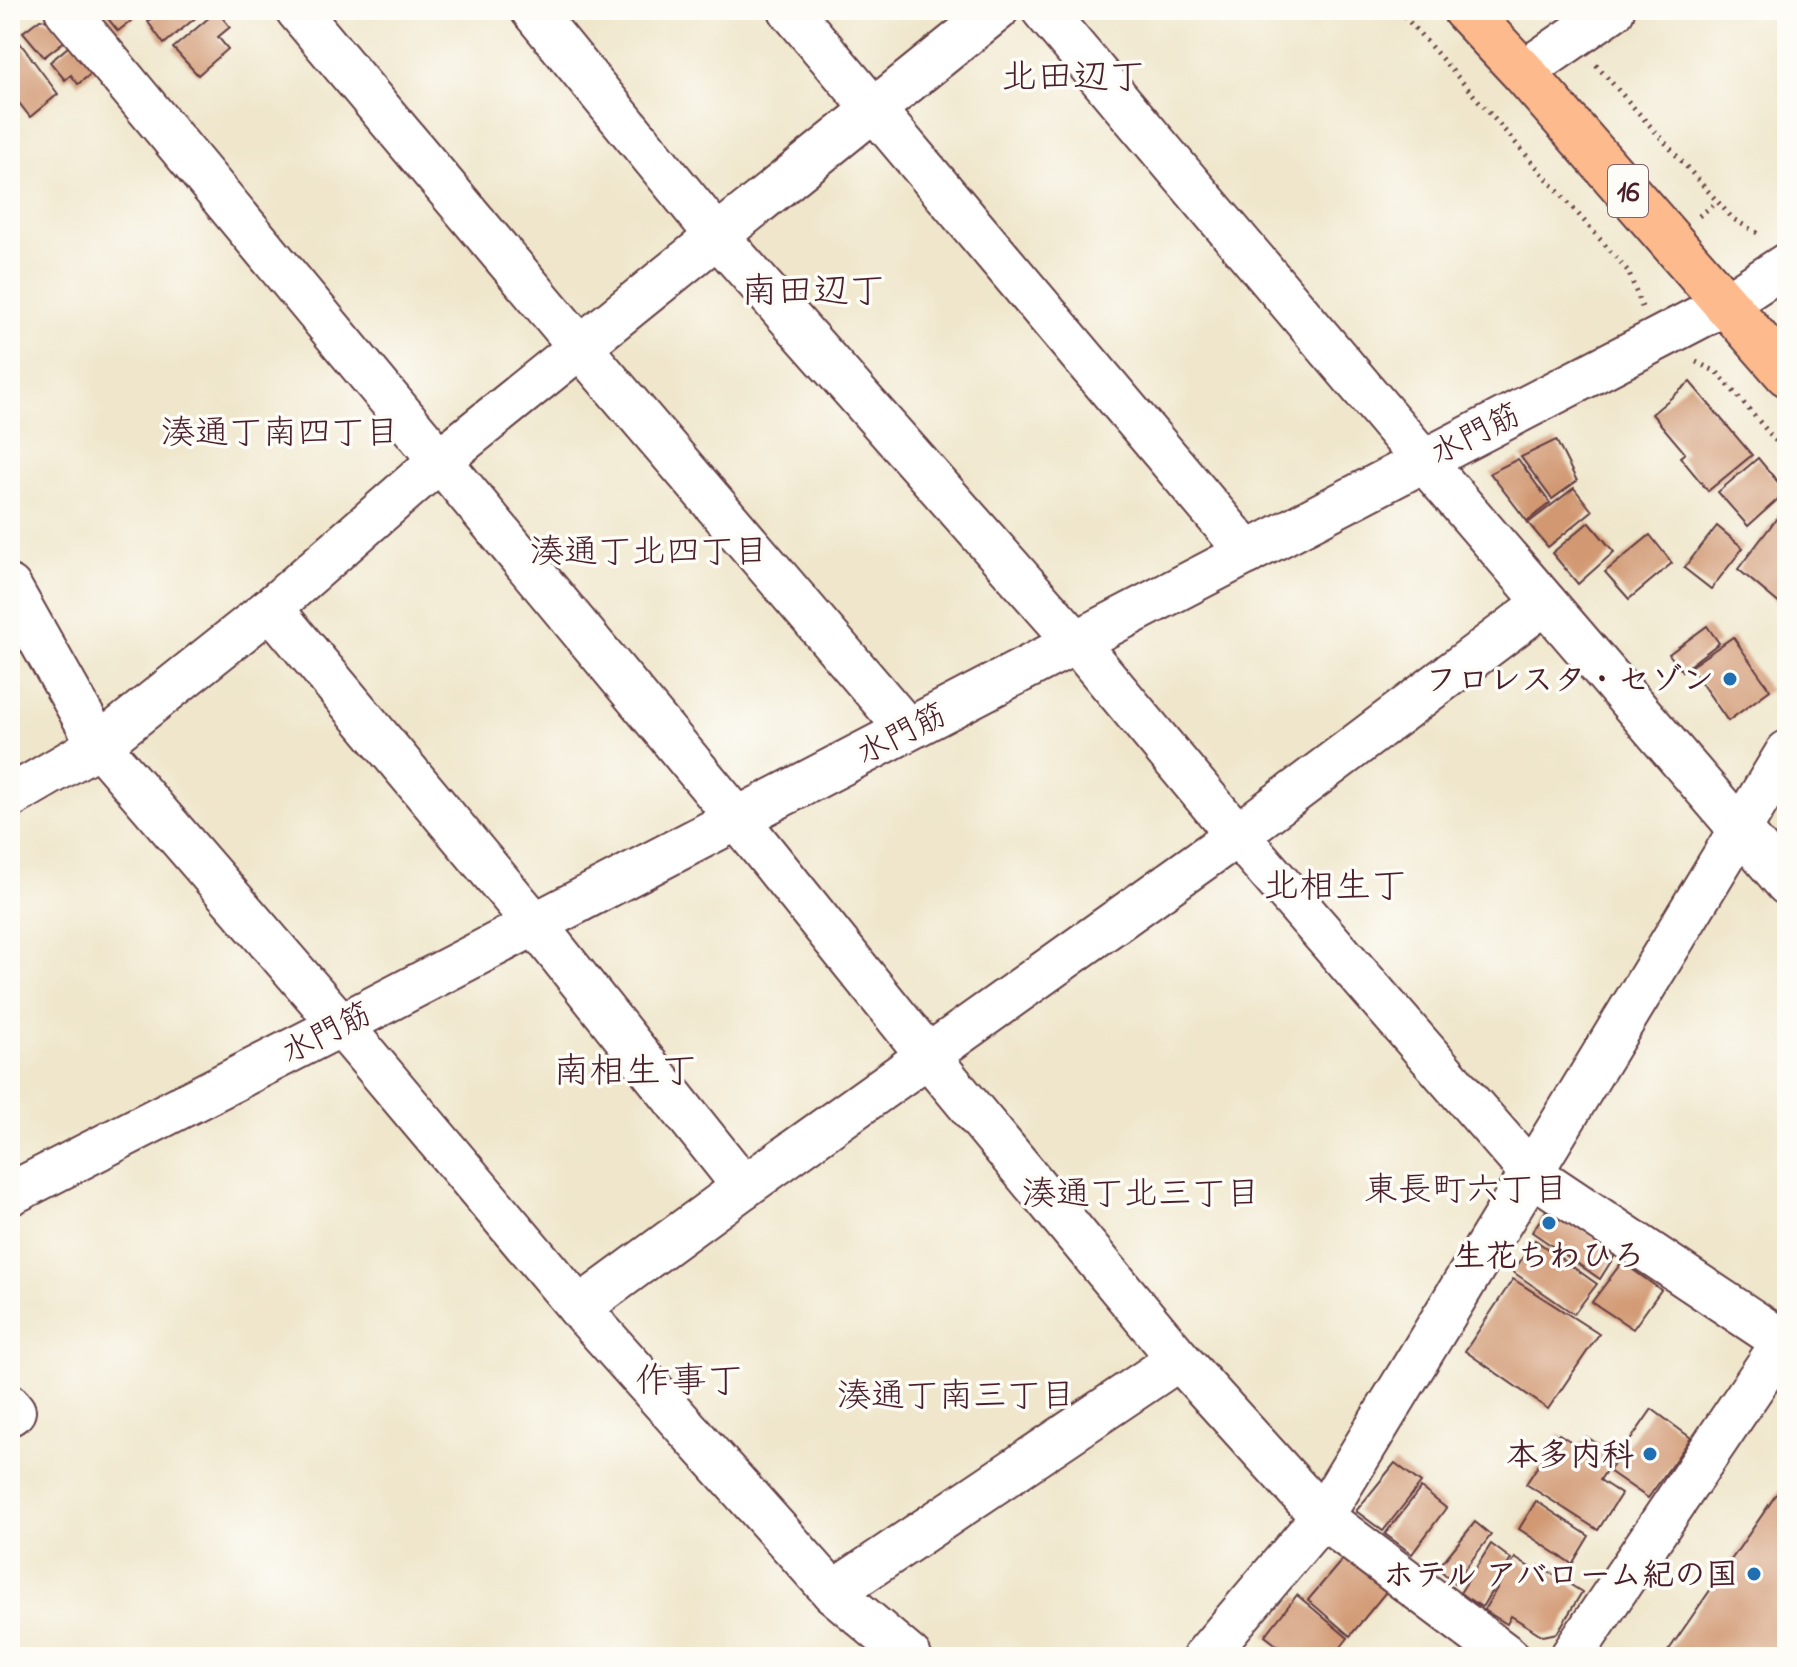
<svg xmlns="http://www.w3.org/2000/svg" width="1797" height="1667" font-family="'Indie Flower','Klee One',sans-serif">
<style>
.building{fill:#d19872}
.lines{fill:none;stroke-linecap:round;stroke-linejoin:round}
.minor-casing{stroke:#633d43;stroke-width:46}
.major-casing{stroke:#633d43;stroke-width:48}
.path{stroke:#633d43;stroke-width:5;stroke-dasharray:2 6;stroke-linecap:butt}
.minor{stroke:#fff;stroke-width:42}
.major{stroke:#fcba8d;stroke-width:44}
.poi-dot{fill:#1f6fb2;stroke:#fdfcf7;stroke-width:3}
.labels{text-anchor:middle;stroke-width:7;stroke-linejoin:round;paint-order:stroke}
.shield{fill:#fdfcf7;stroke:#806168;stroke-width:2}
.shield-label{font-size:30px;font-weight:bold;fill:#4a1f2b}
.street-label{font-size:32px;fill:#4a1f2b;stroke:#fdfcf7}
.poi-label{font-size:32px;font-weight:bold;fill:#4a1f2b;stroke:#fdfcf7;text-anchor:end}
.neighbourhood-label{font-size:34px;fill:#4a1f2b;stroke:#fdfcf7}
.quarter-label{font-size:36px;fill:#4a1f2b;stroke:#fdfcf7}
</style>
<rect width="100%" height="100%" fill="#fdfcf7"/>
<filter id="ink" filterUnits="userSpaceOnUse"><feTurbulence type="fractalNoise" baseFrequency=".0125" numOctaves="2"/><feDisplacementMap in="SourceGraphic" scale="16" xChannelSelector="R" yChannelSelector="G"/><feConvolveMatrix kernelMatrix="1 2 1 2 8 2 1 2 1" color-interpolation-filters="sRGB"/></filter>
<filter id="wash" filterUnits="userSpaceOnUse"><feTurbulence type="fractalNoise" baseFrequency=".006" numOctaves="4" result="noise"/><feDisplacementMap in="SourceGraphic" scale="32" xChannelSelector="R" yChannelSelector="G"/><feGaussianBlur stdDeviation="1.8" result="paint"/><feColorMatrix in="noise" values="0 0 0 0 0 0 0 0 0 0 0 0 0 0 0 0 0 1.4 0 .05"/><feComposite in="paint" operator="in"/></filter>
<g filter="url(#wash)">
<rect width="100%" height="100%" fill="#efe6cb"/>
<g id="blocks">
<g class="building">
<polygon points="101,10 138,10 141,13 118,31"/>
<polygon points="163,10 205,10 164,44 148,22"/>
<polygon points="217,11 230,27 218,37 228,49 198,75 173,48"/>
<polygon points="40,19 52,21 66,40 44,57 23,32"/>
<polygon points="15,36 58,94 30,117 10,91 10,40"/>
<polygon points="74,42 97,69 78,84 71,75 65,80 50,62"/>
<polygon points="10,109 19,120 10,127"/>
<polygon points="1690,382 1752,455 1708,491 1680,457 1685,453 1652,414"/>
<polygon points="1556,440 1577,481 1552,499 1521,457"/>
<polygon points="1758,458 1786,492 1748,526 1718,492"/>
<polygon points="1518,459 1550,503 1527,521 1490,473"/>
<polygon points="1574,488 1592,511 1548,547 1528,523"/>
<polygon points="1787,505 1787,610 1738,569"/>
<polygon points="1589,522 1614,552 1578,584 1552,553"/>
<polygon points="1717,526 1743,548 1711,589 1684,568"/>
<polygon points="1650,535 1672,563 1629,599 1605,572"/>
<polygon points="1707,626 1719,643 1682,671 1669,654"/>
<polygon points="1733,637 1770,690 1728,721 1690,667"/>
<polygon points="1550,1205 1617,1252 1600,1279 1532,1232"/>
<polygon points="1535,1240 1597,1284 1574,1314 1513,1272"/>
<polygon points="1622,1262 1661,1290 1633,1329 1592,1302"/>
<polygon points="1513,1279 1599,1334 1548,1409 1465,1351"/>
<polygon points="1652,1409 1691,1438 1648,1498 1609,1471"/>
<polygon points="1559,1434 1578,1446 1587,1437 1616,1456 1600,1480 1621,1494 1598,1530 1526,1484"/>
<polygon points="1395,1463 1421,1483 1383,1531 1356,1511"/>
<polygon points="1421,1488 1446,1508 1412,1554 1385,1534"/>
<polygon points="1780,1489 1787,1494 1787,1657 1702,1657 1699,1655 1697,1657 1664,1657"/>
<polygon points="1536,1501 1589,1536 1572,1564 1519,1529"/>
<polygon points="1475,1522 1491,1535 1454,1583 1438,1568"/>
<polygon points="1491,1544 1511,1559 1482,1607 1460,1593"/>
<polygon points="1348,1553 1390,1587 1350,1636 1308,1600"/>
<polygon points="1515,1558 1537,1572 1540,1566 1582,1592 1557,1633 1543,1636 1511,1616 1507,1624 1484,1610"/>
<polygon points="1297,1595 1348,1638 1333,1657 1292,1657 1265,1636"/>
<polygon points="1269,1647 1281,1657 1259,1657"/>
</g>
</g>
</g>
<g filter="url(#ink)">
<use href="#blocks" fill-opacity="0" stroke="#633d43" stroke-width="2"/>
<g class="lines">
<g class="minor-casing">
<g id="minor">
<polyline points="66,10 736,817 928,1056 1179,1359 1322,1517 1508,1657"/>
<polyline points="297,10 580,347 907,729"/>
<polyline points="532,10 717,236 1077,643 1237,835 1532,1174 1787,1344"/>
<polyline points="790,10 1248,553"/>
<polyline points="1043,10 1423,460 1787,884"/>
<polyline points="1523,72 1613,10"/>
<polyline points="10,587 99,745 341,1025 579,1308 833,1592 910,1657"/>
<polyline points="271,608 534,923 744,1187"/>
<polyline points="10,797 99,745 271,608 440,460 997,10"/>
<polyline points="10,1194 341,1025 1727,303 1787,264"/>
<polyline points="579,1308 744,1187 1237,835 1545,603"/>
<polyline points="10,1406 14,1411 10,1414"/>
<polyline points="833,1592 1179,1359"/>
<polyline points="1204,1657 1322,1517 1787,752"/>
<polyline points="1571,1657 1787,1336"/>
</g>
</g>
<g class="major-casing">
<polyline id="major" points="1465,10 1523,72 1787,374"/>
</g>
<g class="path">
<polyline points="1399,10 1628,271 1642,307"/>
<polyline points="1596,65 1733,219 1761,235"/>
<polyline points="1699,216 1717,202"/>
<polyline points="1696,362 1717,372 1787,454"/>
</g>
<use href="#minor" class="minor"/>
<use href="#major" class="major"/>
</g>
</g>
<g class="poi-dot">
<circle cx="1730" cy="679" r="8"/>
<circle cx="1549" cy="1223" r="8"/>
<circle cx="1650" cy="1454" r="8"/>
<circle cx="1754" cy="1574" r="8"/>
</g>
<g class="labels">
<rect class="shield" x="1608" y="165" width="40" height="52" rx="6"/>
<g class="shield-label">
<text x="1628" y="201">16</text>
</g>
<g class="street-label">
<text transform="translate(1475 433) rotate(-27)" y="11">水門筋</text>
<text transform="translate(901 733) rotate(-27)" y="11">水門筋</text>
<text transform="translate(326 1032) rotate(-27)" y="11">水門筋</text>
</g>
<g class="poi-label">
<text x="1714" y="690">フロレスタ・セゾン</text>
<text x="1549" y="1266" text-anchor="middle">生花ちわひろ</text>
<text x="1634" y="1465">本多内科</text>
<text x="1738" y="1585">ホテル アバローム紀の国</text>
</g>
<g class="neighbourhood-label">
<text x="280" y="443">湊通丁南四丁目</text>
<text x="649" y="562">湊通丁北四丁目</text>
<text x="1466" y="1200">東長町六丁目</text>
<text x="1141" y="1204">湊通丁北三丁目</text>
<text x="956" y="1406">湊通丁南三丁目</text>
</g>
<g class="quarter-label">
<text x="1073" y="88">北田辺丁</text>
<text x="813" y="302">南田辺丁</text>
<text x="1335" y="897">北相生丁</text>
<text x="625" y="1082">南相生丁</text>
<text x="689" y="1392">作事丁</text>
</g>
</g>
<rect width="1797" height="1667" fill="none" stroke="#fdfcf7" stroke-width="40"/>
</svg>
